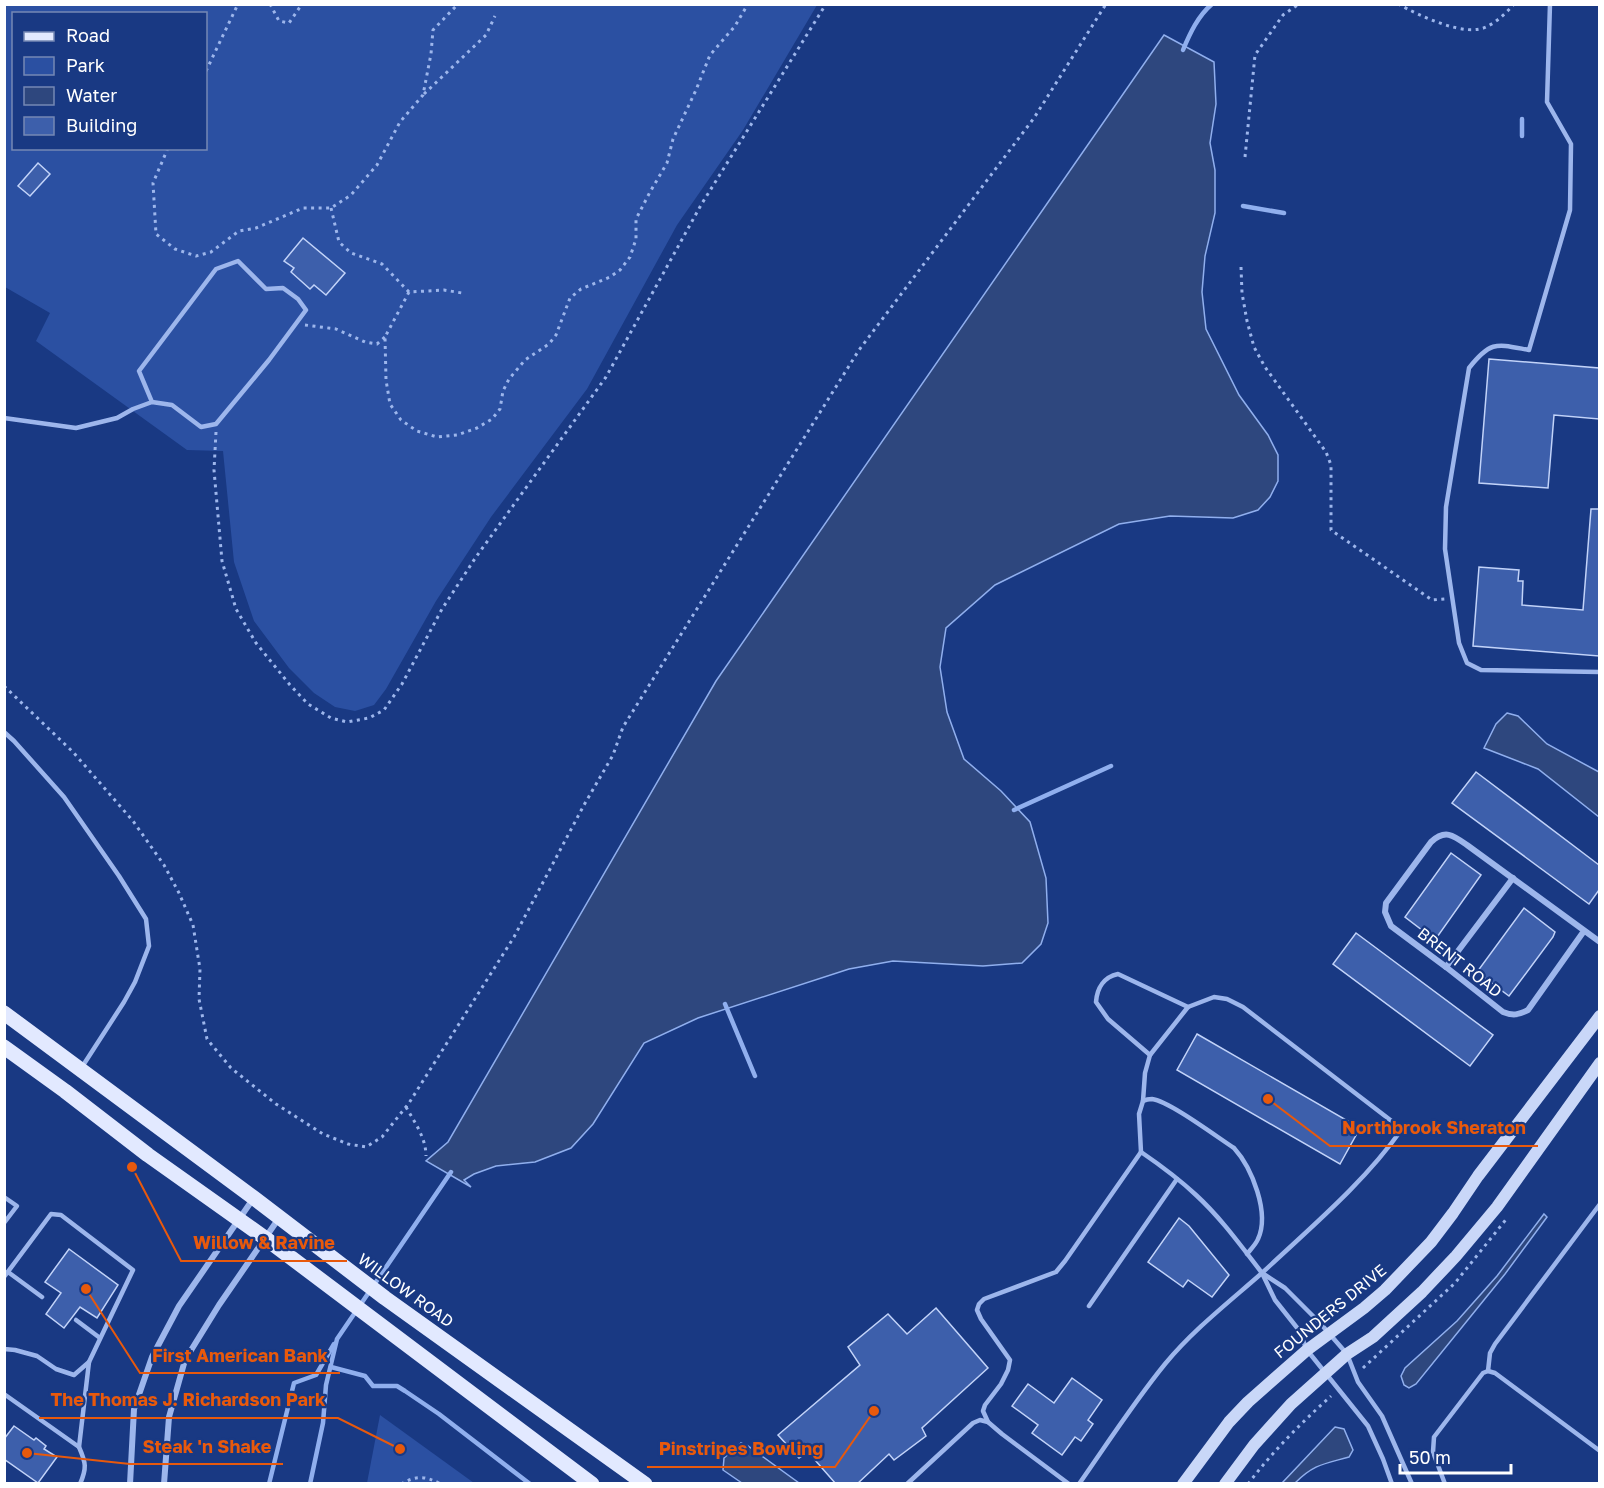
<svg xmlns="http://www.w3.org/2000/svg" width="1604" height="1488" font-family="'Golos Text',sans-serif">
<style>
.green{fill:#2b50a2;fill-rule:evenodd}
.water{fill:#2e477e;stroke:#90afee;stroke-width:1.5}
.lines{fill:none;stroke-linecap:round;stroke-linejoin:round}
.stream{stroke:#90afee;stroke-width:4.5}
.building{fill:#3d5fab;stroke:#c2d3f9;stroke-width:1.5}
.path{stroke:#9db6ec;stroke-width:3;stroke-dasharray:3 4.5;stroke-linecap:butt}
.lane{stroke:#9db6ec;stroke-width:4.5}
.street{stroke:#9db6ec;stroke-width:6}
.secondary{stroke:#c9d7f8;stroke-width:12}
.primary{stroke:#e2e9ff;stroke-width:15}
.labels{text-anchor:middle;stroke-width:4.5;stroke-linejoin:round;paint-order:stroke}
.street-label{font-size:16px;fill:#fff;stroke:#193983}
.leader{fill:none;stroke:#e8590c;stroke-width:2}
.callout-dot{fill:#e8590c;stroke:#193983;stroke-width:2}
.callout-label{font-size:18px;text-anchor:middle;font-weight:bold;fill:#e8590c;stroke:#193983;stroke-width:4.5;stroke-linejoin:round;paint-order:stroke}
</style>
<rect width="100%" height="100%" fill="#193983"/>
<g class="green">
<path d="M5,5H817L743,130L677,225L587,389L491,517L436,601L386,689L374,705L355,711L335,707L314,693L289,668L254,621L234,562L223,451L187,450L36,341L50,313L5,287ZM14,14H206V148H14Z"/>
<polygon points="380,1415 474,1483 367,1483"/>
</g>
<g class="water">
<polygon points="1164,35 1214,62 1216,104 1210,143 1215,170 1215,213 1205,256 1202,292 1206,329 1239,395 1268,435 1278,455 1278,481 1270,497 1258,510 1233,518 1170,516 1119,524 995,585 946,628 940,667 947,712 964,759 1001,791 1030,822 1046,878 1048,923 1041,944 1022,963 983,966 893,961 849,969 698,1018 644,1043 593,1124 571,1148 535,1162 496,1166 474,1174 464,1180 471,1187 426,1161 448,1142 716,681"/>
<polygon points="1507,713 1518,716 1547,744 1599,772 1599,817 1538,769 1484,748 1496,724"/>
<polygon points="1544,1214 1547,1217 1505,1274 1416,1384 1409,1388 1404,1385 1401,1376 1405,1368 1457,1321 1497,1276"/>
<path d="M1335,1427L1344,1429L1353,1450L1349,1457C1324,1464 1314,1464 1295,1483H1282Z"/>
<polygon points="741,1443 748,1446 799,1483 742,1483 723,1470 724,1458"/>
</g>
<g class="lines">
<g class="stream">
<path d="M1183,50C1190,33 1198,16 1212,4"/>
<polyline points="1522,119 1522,136"/>
<polyline points="1243,206 1284,213"/>
<polyline points="1014,810 1111,766"/>
<polyline points="725,1004 755,1076"/>
<polyline points="331,1367 365,1376 373,1386 397,1386 405,1391 439,1414 530,1484"/>
<polyline points="269,1484 294,1383 316,1375 334,1344"/>
<polyline points="310,1484 323,1423 326,1385 337,1339 451,1172"/>
</g>
</g>
<g class="building">
<polygon points="38,163 50,174 30,196 18,186"/>
<polygon points="303,238 345,273 326,295 314,285 310,289 291,272 294,268 284,261"/>
<polygon points="1489,359 1599,368 1599,419 1554,415 1548,488 1479,483"/>
<polygon points="1591,509 1599,509 1599,656 1473,646 1479,567 1519,570 1518,581 1523,581 1522,605 1583,610"/>
<polygon points="1476,772 1599,865 1599,890 1589,904 1452,803"/>
<polygon points="1451,853 1481,875 1435,940 1405,917"/>
<polygon points="1524,908 1555,932 1553,937 1509,996 1477,972"/>
<polygon points="1356,933 1493,1035 1470,1066 1333,964"/>
<polygon points="1197,1034 1360,1128 1340,1164 1177,1070"/>
<polygon points="1179,1218 1189,1226 1229,1275 1212,1297 1188,1280 1183,1287 1148,1262"/>
<polygon points="69,1249 118,1285 97,1318 80,1307 64,1328 46,1314 61,1293 45,1282"/>
<polygon points="936,1308 988,1368 922,1428 926,1436 894,1460 889,1454 857,1484 836,1484 808,1452 799,1458 778,1435 860,1365 848,1347 888,1314 907,1334"/>
<polygon points="1072,1378 1102,1400 1088,1420 1093,1424 1081,1441 1075,1437 1062,1455 1032,1433 1038,1425 1012,1406 1028,1384 1054,1403"/>
<polygon points="14,1426 34,1440 36,1438 46,1446 44,1449 57,1457 38,1483 4,1459 4,1439"/>
</g>
<g class="lines">
<g class="path">
<polyline points="270,4 279,21 289,23 302,4"/>
<path d="M1398,4C1419,15 1466,39 1488,26C1498,21 1507,12 1514,4"/>
<polyline points="206,71 238,4"/>
<polyline points="424,94 486,35 495,16"/>
<polyline points="168,148 153,183 156,234 175,249 196,256 211,252 239,231 256,228 303,208 331,208 351,195 377,165 400,122 423,95 431,54 433,30 458,4"/>
<polyline points="1245,157 1255,55 1283,15 1299,4"/>
<polyline points="331,208 339,242 351,253 382,264 409,292 444,290 462,293"/>
<polyline points="1241,267 1242,293 1247,321 1254,347 1265,367 1326,452 1331,465 1331,530 1432,600 1445,599"/>
<polyline points="409,292 385,337 386,380 390,404 401,420 417,431 437,437 457,435 477,428 492,419 500,409 503,391 509,379 525,360 549,344 556,335 570,298 581,289 610,277 620,270 630,257 636,239 636,219 650,192 667,163 673,139 696,90 710,55 735,26 748,4"/>
<polyline points="305,325 336,329 365,342 377,344 385,337"/>
<polyline points="216,432 214,470 222,561 236,609 256,643 290,685 308,704 331,718 347,722 369,718 384,710 402,684 442,609 476,557 606,377 701,205 826,4"/>
<polyline points="4,686 73,752 133,821 164,865 179,893 193,925 200,969 199,999 207,1039 231,1068 276,1104 323,1134 348,1144 366,1147 382,1137 409,1103 514,937 584,805 613,755 623,727 859,350 1034,118 1106,4"/>
<path d="M406,1107C415,1123 426,1138 426,1156"/>
<polyline points="1363,1368 1455,1283 1508,1217"/>
<path d="M401,1484C417,1475 425,1476 441,1484"/>
<path d="M1248,1484C1273,1451 1301,1423 1331,1396"/>
</g>
<g class="lane">
<path d="M1550,4L1547,102L1571,144L1570,210L1529,350C1497,344 1491,340 1469,368L1446,507L1445,549L1459,643L1467,663L1481,670L1600,672"/>
<polyline points="4,418 76,428 117,418 133,409 152,402 172,405 201,427 216,424 269,360 306,310 298,299 283,288 266,289 238,261 216,269 139,371 152,402"/>
<polyline points="4,732 14,741 64,797 119,876 146,919 149,946 135,982 124,1002 82,1067"/>
<path d="M1150,1055L1108,1019L1096,1002C1097,988 1104,977 1118,974L1188,1007"/>
<path d="M1143,1101L1145,1073L1150,1055L1188,1007L1214,997L1227,999L1243,1007L1402,1129C1363,1184 1311,1227 1262,1273"/>
<path d="M1141,1152L1139,1114L1143,1101C1145,1100 1150,1099 1152,1099C1169,1101 1217,1137 1234,1148C1252,1168 1270,1213 1258,1239C1256,1244 1251,1249 1247,1254"/>
<polyline points="4,1197 17,1206 4,1223"/>
<polyline points="8,1272 42,1297"/>
<polyline points="1262,1273 1285,1288 1320,1323 1347,1354 1358,1382 1382,1416 1412,1484"/>
<polyline points="1262,1273 1275,1300 1298,1329 1307,1350 1368,1426 1383,1459 1392,1484"/>
<polyline points="4,1277 51,1214 61,1215 133,1270 89,1362 74,1375 56,1369 37,1356 15,1350 4,1349"/>
<polyline points="1089,1306 1177,1179"/>
<polyline points="76,1320 100,1338"/>
<polyline points="1488,1371 1490,1353 1495,1344 1600,1204"/>
<polyline points="4,1394 79,1447"/>
<path d="M80,1484C87,1468 86,1463 79,1447L89,1362"/>
<polyline points="907,1484 973,1423 980,1420 988,1422"/>
<path d="M1069,1484L1002,1434L988,1422L983,1411L985,1405L1001,1384L1008,1370L1010,1360L981,1319L977,1310L979,1304L984,1299L1056,1272L1065,1261L1141,1152C1160,1165 1179,1179 1196,1195C1221,1218 1241,1246 1262,1273C1229,1302 1193,1330 1165,1364C1134,1402 1107,1444 1079,1484"/>
<polyline points="1445,1484 1433,1452 1434,1437 1483,1373 1488,1371 1495,1373 1600,1451"/>
</g>
<g class="street">
<path d="M1584,931L1528,1010C1518,1015 1513,1016 1503,1012L1446,967L1391,926L1385,912L1386,903L1431,842C1445,829 1453,835 1467,845L1600,942"/>
<polyline points="1446,967 1513,878"/>
<polyline points="130,1484 134,1409 152,1357 179,1306 253,1199"/>
<polyline points="164,1484 169,1417 185,1360 219,1305 279,1218"/>
</g>
<g class="secondary">
<polyline points="1183,1484 1229,1422 1248,1402 1307,1350 1364,1308 1385,1290 1431,1242 1453,1213 1478,1176 1600,1016"/>
<polyline points="1225,1484 1254,1445 1291,1404 1347,1354 1373,1337 1422,1292 1456,1256 1497,1207 1600,1063"/>
</g>
<g class="primary">
<polyline points="4,1013 254,1198 385,1298 645,1484"/>
<polyline points="4,1047 65,1091 148,1155 265,1238 592,1484"/>
</g>
</g>
<g class="labels">
<g class="street-label">
<text transform="translate(1460 962) rotate(38)" y="6">BRENT ROAD</text>
<text transform="translate(406 1290) rotate(36)" y="6">WILLOW ROAD</text>
<text transform="translate(1330 1311) rotate(-39)" y="6">FOUNDERS DRIVE</text>
</g>
</g>
<path class="leader" d="M1268 1099L1330 1146H1538M132 1167L181 1261H347M86 1289L140 1373H340M400 1449L338 1418H39M27 1453L130 1464H283M874 1411L835 1467H647"/>
<g class="callout-dot">
<circle cx="1268" cy="1099" r="6"/>
<circle cx="132" cy="1167" r="6"/>
<circle cx="86" cy="1289" r="6"/>
<circle cx="400" cy="1449" r="6"/>
<circle cx="27" cy="1453" r="6"/>
<circle cx="874" cy="1411" r="6"/>
</g>
<g class="callout-label">
<text x="1434" y="1134">Northbrook Sheraton</text>
<text x="264" y="1249">Willow &amp; Ravine</text>
<text x="240" y="1362">First American Bank</text>
<text x="188" y="1406">The Thomas J. Richardson Park</text>
<text x="207" y="1453">Steak 'n Shake</text>
<text x="741" y="1455">Pinstripes Bowling</text>
</g>
<rect width="1604" height="1488" fill="none" stroke="#ffffff" stroke-width="12"/>
<rect x="12" y="12" width="195" height="138" fill="#193983" stroke="#7588b5" stroke-width="1.5"/>
<rect x="24" y="32" width="30" height="9" fill="#e2e9ff" stroke="#7588b5" stroke-width="1.5"/>
<text x="66" y="42" font-size="18" fill="#ffffff">Road</text>
<rect x="24" y="57" width="30" height="18" fill="#2b50a2" stroke="#7588b5" stroke-width="1.5"/>
<text x="66" y="72" font-size="18" fill="#ffffff">Park</text>
<rect x="24" y="87" width="30" height="18" fill="#2e477e" stroke="#7588b5" stroke-width="1.5"/>
<text x="66" y="102" font-size="18" fill="#ffffff">Water</text>
<rect x="24" y="117" width="30" height="18" fill="#3d5fab" stroke="#7588b5" stroke-width="1.5"/>
<text x="66" y="132" font-size="18" fill="#ffffff">Building</text>
<path d="M1400 1464v9h111v-9" fill="none" stroke="#ffffff" stroke-width="3"/>
<text x="1409" y="1464" font-size="18" fill="#ffffff" stroke="#193983" stroke-width="4.5" paint-order="stroke">50 m</text>
</svg>
